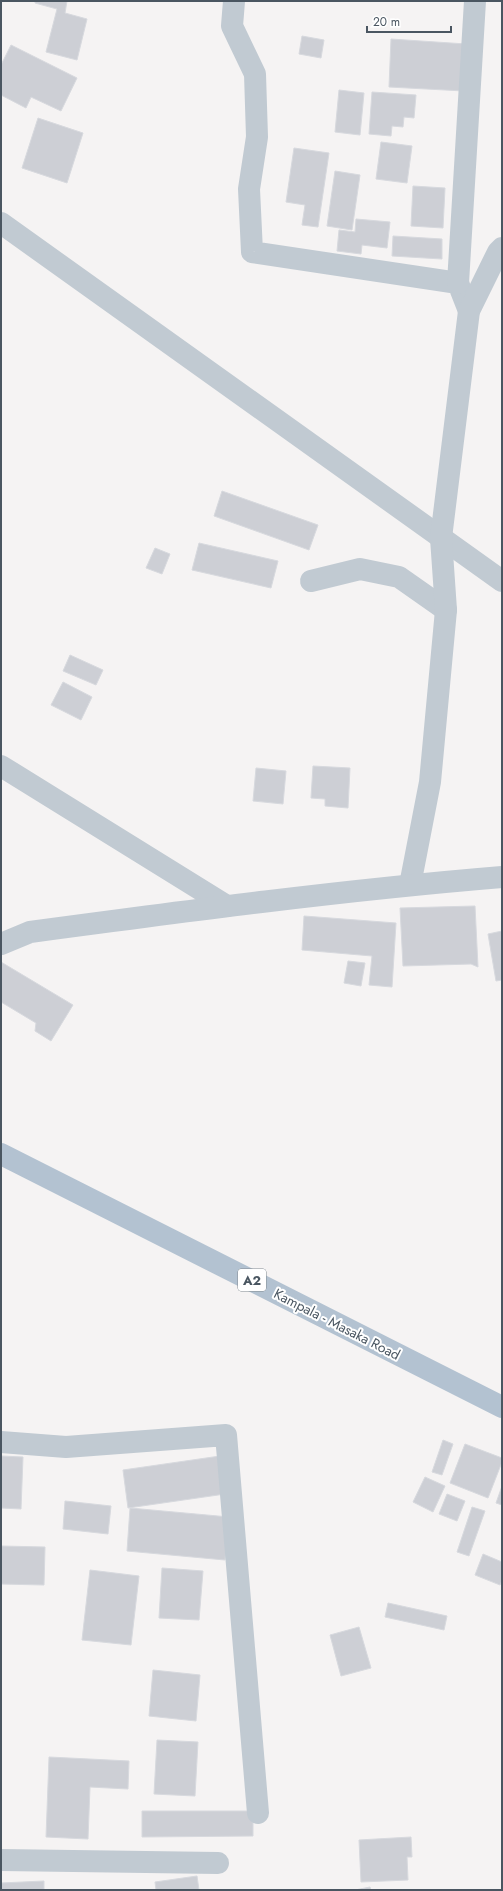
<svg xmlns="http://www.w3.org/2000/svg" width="503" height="1891" font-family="Jost,sans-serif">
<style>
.building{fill:#cdcfd5;stroke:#d7d9de}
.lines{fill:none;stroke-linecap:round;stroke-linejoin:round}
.minor{stroke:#c1cad2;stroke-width:22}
.primary{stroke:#b3c2d1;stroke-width:22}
.labels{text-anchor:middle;stroke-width:4;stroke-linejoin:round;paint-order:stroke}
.shield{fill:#fff;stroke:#808990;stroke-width:1}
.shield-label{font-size:13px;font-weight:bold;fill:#4a5661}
.street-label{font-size:14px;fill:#4a5661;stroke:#fff}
</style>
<rect width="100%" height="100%" fill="#f5f3f3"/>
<g class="building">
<polygon points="35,1 67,1 65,13 87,19 77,60 46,52 57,9 35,3"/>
<polygon points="302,36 324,40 321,58 299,54"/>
<polygon points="391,39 466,44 464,91 389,87"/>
<polygon points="11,45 77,78 61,111 31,97 26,108 1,95 1,65"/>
<polygon points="339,90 364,93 360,135 335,132"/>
<polygon points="372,92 416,95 414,118 404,117 403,127 392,126 391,136 369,134"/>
<polygon points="38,118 83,133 67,183 22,168"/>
<polygon points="381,142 412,146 407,183 376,179"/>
<polygon points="294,148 329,153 318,227 302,225 305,205 286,202"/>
<polygon points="335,171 360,175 352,230 327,226"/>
<polygon points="413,186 445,188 443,228 411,226"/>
<polygon points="356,219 390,222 387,248 362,245 361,254 337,251 339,230 355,232"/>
<polygon points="393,236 442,239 442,259 392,256"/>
<polygon points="222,491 318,525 309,550 214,516"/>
<polygon points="199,543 278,561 271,588 192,570"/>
<polygon points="155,548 170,554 162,574 146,568"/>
<polygon points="70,655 103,670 96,685 63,671"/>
<polygon points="63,682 92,697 81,720 51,705"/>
<polygon points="313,766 350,768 348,808 325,806 325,799 311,798"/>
<polygon points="256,768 286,771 283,804 253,801"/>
<polygon points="475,906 478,967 471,964 403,966 400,908"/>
<polygon points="304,916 396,923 392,987 369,985 372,956 302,950"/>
<polygon points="502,931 502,980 496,981 488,934"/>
<polygon points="348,961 365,963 361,986 344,983"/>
<polygon points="1,962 73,1005 51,1041 35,1031 36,1023 1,1002"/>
<polygon points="443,1440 453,1444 442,1475 432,1472"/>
<polygon points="465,1444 502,1458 502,1462 488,1498 450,1483"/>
<polygon points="1,1456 23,1457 21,1509 1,1508"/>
<polygon points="220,1456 225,1494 128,1508 123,1470"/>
<polygon points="425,1477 445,1486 433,1512 413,1502"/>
<polygon points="502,1486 502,1505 496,1503"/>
<polygon points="447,1494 465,1501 457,1521 439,1514"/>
<polygon points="65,1501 111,1506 108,1534 63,1529"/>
<polygon points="472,1507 485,1511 469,1556 457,1552"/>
<polygon points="130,1508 229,1517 225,1560 127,1551"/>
<polygon points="1,1546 45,1547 44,1585 1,1584"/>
<polygon points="483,1554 502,1562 502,1580 500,1585 475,1575"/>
<polygon points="162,1568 203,1571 199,1620 159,1618"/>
<polygon points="90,1570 139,1576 131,1645 82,1640"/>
<polygon points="388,1603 447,1616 444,1630 385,1617"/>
<polygon points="359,1627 371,1668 341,1676 330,1635"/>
<polygon points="153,1670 200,1675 196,1721 149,1716"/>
<polygon points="157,1740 198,1742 195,1796 154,1794"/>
<polygon points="49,1757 129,1761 128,1789 90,1787 88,1839 46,1837"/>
<polygon points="142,1811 253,1811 253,1836 142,1837"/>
<polygon points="411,1837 412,1857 407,1857 408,1880 361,1882 359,1840"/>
<polygon points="197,1876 199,1890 156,1890 155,1882"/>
<polygon points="44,1881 44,1890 1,1890 1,1883"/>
<polygon points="370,1887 371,1890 355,1890"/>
</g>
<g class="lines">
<g class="minor">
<polyline points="234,1 232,26 255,74 257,137 249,189 252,252 458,283 469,311"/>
<polyline points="1,223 502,581"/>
<polyline points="458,283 475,1"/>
<polyline points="311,581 360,569 399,577 446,610"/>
<polyline points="1,766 227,906"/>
<polyline points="410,885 430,782 446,610 441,538 469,311 498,252 502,248"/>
<path d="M1,944L30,932C187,911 344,890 502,877"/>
<polyline points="1,1442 66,1447 226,1435 258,1813"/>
<polyline points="1,1860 218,1863"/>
</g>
<polyline class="primary" points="1,1154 502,1407"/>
</g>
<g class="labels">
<rect class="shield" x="238" y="1269" width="28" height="22" rx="3"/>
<g class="shield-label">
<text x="252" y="1285">A2</text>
</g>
<g class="street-label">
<text transform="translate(337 1324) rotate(27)" y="5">Kampala - Masaka Road</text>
</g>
</g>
<rect width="503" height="1891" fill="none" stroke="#4a5661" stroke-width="4"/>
<path d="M367 26v6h84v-6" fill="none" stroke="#4a5661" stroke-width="2"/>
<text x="373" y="26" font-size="12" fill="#4a5661" stroke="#ffffff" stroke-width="3" paint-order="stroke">20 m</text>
</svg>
